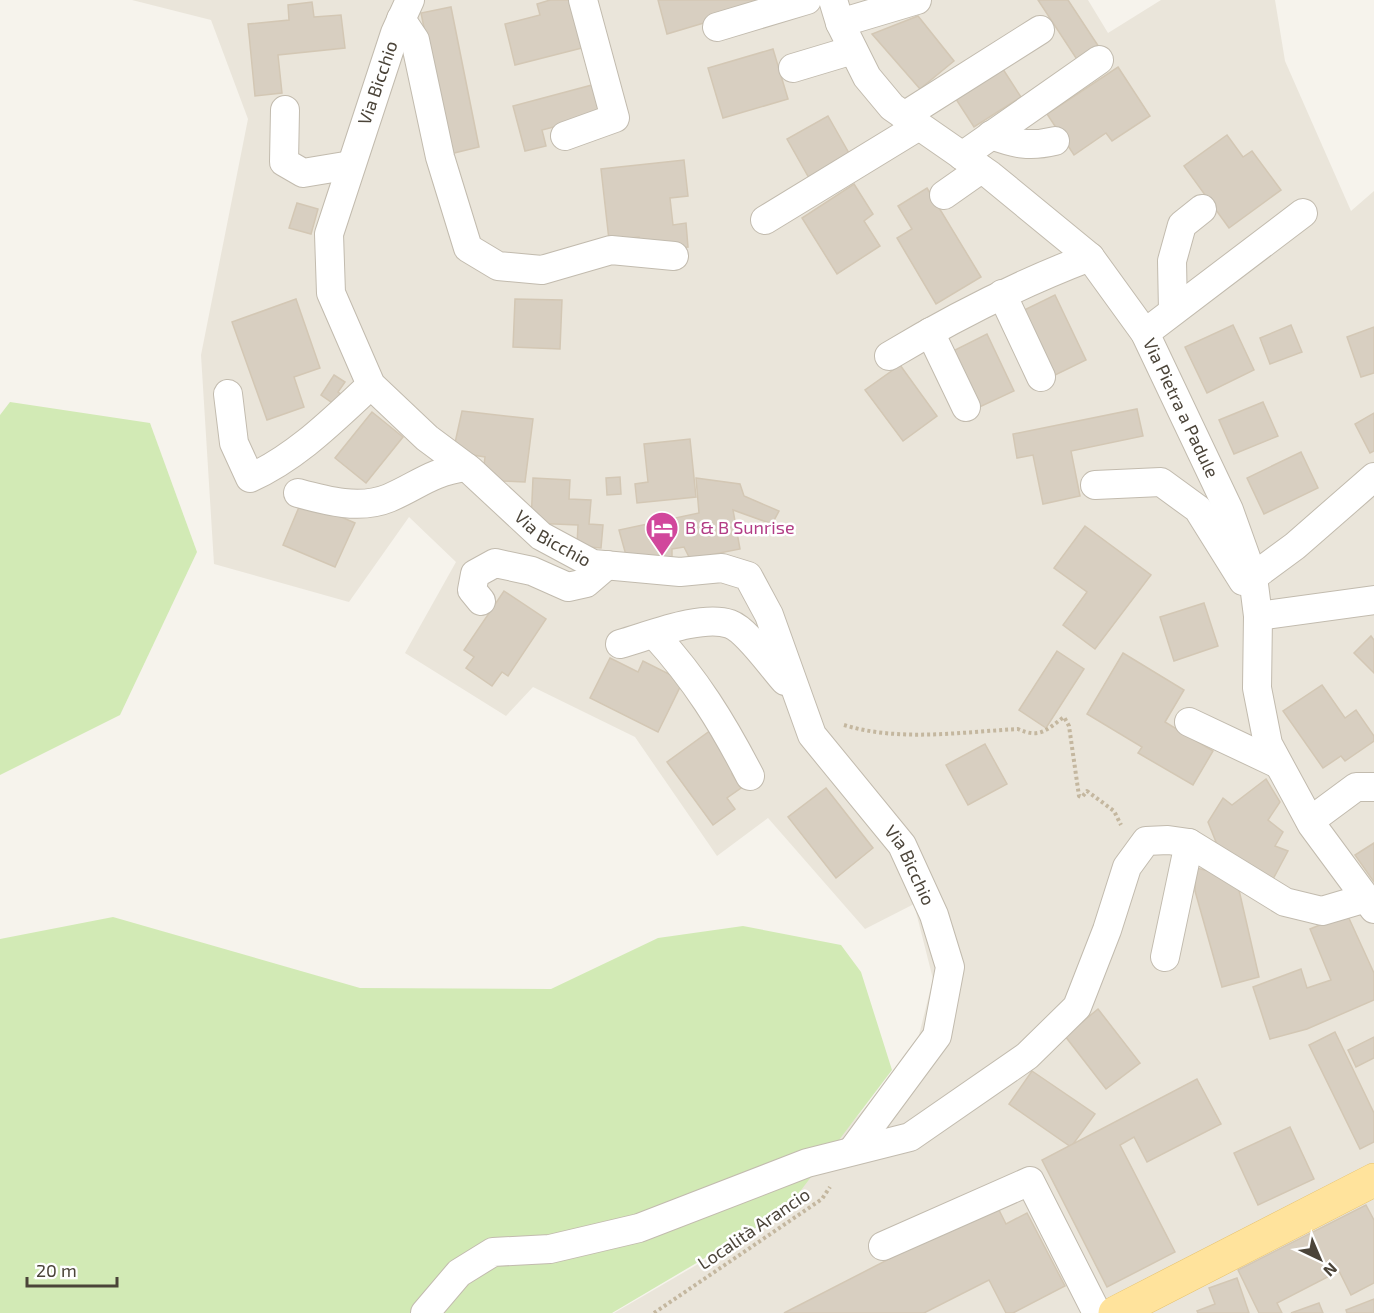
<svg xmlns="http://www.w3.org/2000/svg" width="1374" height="1313" font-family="'Exo 2',sans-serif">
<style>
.residential{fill:#eae5da}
.green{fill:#d2eab5}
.building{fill:#d8cfc1;stroke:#d3c7b4;stroke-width:1.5}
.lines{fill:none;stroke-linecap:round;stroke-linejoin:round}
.minor-casing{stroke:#c2bbae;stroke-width:30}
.major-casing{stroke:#e6c16a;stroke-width:34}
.path{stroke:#c4b79f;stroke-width:4;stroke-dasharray:3 3;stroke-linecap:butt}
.minor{stroke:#fff;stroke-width:28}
.major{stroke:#ffe39c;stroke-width:33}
.labels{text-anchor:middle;stroke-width:5;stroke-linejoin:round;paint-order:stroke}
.street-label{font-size:18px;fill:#4b4439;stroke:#fff}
.hotel-label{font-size:18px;fill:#b23c85;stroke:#fff;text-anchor:start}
</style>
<rect width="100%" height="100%" fill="#f6f3ec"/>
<polygon class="residential" points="132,0 1088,0 1108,33 1161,0 1275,0 1285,61 1351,211 1374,191 1374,1313 614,1313 779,1217 840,1136 915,1051 933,979 914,904 865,929 768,818 717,856 635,737 533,687 506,716 405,653 456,562 409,517 349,602 214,564 201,355 248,119 211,20"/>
<g class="green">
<polygon points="10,402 150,423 197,552 120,715 0,775 0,415"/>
<polygon points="113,917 360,988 551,989 658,938 743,926 841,945 861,972 892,1070 786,1210 612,1313 0,1313 0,939"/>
</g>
<g class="building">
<polygon points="550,0 573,0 586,47 515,65 505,24 540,15 537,4"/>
<polygon points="658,0 763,0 764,5 667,34"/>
<polygon points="1038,0 1068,0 1099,47 1078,61"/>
<polygon points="312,2 314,17 341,15 345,48 278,55 282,93 255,96 248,24 289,20 288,5"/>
<polygon points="451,7 479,147 450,154 421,13"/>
<polygon points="918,16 954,61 920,89 872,34"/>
<polygon points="773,49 788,99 723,118 708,68"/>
<polygon points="999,63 1021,97 974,127 952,93"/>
<polygon points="1118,67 1150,116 1112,141 1106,133 1074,155 1047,114"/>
<polygon points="592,85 600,115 542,130 546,146 525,151 513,106"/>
<polygon points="828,116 850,155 809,178 787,139"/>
<polygon points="1227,135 1243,157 1252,151 1281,190 1229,228 1184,166"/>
<polygon points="684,160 688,196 670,198 673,225 686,223 688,247 641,252 639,237 609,240 601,169"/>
<polygon points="854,184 873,214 864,221 880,246 837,274 802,218"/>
<polygon points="927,188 981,277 936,304 897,238 912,229 898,206"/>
<polygon points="297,203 318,209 311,234 289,228"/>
<polygon points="1055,295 1086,360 1049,378 1018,313"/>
<polygon points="296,299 320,368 294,377 304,407 267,420 232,322"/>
<polygon points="515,299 562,300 560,349 513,347"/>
<polygon points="1233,325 1254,370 1207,393 1185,347"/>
<polygon points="1291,325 1302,352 1270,364 1260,338"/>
<polygon points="1374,327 1374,373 1361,377 1347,337"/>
<polygon points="987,334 1014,391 973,410 947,354"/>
<polygon points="900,365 937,416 903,441 865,390"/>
<polygon points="334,375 345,382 338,392 348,399 341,409 321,395"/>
<polygon points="1263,402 1278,436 1234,454 1219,420"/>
<polygon points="1137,409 1143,436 1071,451 1080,496 1043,504 1033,455 1017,458 1013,434"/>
<polygon points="462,411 533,419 525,482 503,481 484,465 485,457 453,452"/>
<polygon points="372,412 403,437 366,483 335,458"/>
<polygon points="1374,413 1374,451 1370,453 1355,424"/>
<polygon points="690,439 696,497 637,503 635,484 648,482 644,444"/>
<polygon points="1301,452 1318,488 1264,514 1247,478"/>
<polygon points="620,477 621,494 607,495 606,478"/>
<polygon points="533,478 570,480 569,499 591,500 589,524 603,525 601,548 577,546 578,525 531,523"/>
<polygon points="696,478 740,484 744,496 779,511 772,524 733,510 740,549 690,559 684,547 672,549 672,562 629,566 619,530 699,513"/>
<polygon points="302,500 355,523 335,567 283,545"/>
<polygon points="1085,526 1151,575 1095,649 1063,625 1087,592 1054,568"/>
<polygon points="504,591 546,619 508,676 502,672 492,686 466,668 474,657 464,650"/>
<polygon points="1204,603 1218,646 1174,661 1160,617"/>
<polygon points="1371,636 1374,640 1374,673 1354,653"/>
<polygon points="1057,651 1084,669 1046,728 1019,710"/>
<polygon points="1123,653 1184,690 1165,722 1213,751 1193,785 1138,753 1142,747 1087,714"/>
<polygon points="610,658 638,672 643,661 683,681 658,732 590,698"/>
<polygon points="1322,685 1345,718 1356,710 1374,736 1374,741 1345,761 1341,756 1323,768 1283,711"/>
<polygon points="711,730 739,769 732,774 741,788 727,798 735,809 713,825 667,762"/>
<polygon points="985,744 1007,784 968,805 946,765"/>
<polygon points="1266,779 1280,802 1268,820 1283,832 1275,846 1288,851 1272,881 1220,852 1208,822 1223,798 1232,805"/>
<polygon points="826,788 873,848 836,878 788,817"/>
<polygon points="1374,843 1374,882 1355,855"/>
<polygon points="1196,868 1236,877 1259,977 1222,987 1195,891"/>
<polygon points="1347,914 1374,973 1374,1000 1307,1029 1270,1039 1253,987 1301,969 1307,988 1331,980 1310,929"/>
<polygon points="1098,1009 1140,1063 1106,1089 1065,1036"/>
<polygon points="1335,1032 1374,1113 1374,1142 1360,1149 1309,1045"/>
<polygon points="1374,1037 1374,1058 1356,1067 1348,1050"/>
<polygon points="1032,1071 1095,1114 1071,1147 1009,1104"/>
<polygon points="1197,1079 1221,1124 1147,1162 1134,1137 1120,1145 1175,1252 1107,1287 1042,1160"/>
<polygon points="1290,1127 1314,1179 1258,1205 1234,1153"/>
<polygon points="996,1204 1006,1224 1027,1213 1065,1286 1013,1313 1006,1313 989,1280 924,1313 784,1313"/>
<polygon points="1366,1205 1374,1220 1374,1283 1351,1295 1339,1271 1277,1303 1282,1313 1259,1313 1238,1270"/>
<polygon points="1237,1278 1249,1313 1198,1313 1197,1311 1215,1304 1209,1288"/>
<polygon points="1374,1299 1374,1313 1347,1313 1346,1310"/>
<polygon points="1319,1303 1323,1313 1291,1313"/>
</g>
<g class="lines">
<g class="minor-casing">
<g id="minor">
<path id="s1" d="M410,0L395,33L329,234L331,293L371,385L427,438L470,470L541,536L593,564L680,572L722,568L748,576L769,615L812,735L902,845L934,915L950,967L937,1036L852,1151"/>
<path id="s2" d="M833,0L840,23L867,77L892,107L990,175L1090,257L1145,333L1229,510L1253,577L1258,616L1257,688L1268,744L1312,825L1374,909"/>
<polyline points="401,19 415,40 440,157 468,248 498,266 542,270 611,250 674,256"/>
<polyline points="840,23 917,0"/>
<polyline points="717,27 807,0"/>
<polyline points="793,68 853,50"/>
<polyline points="285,110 284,162 303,173 351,165"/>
<polyline points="904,116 1040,30"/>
<path d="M991,135C1015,144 1030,147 1055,141"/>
<polyline points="565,136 615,118 583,0"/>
<polyline points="962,156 1099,60"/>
<polyline points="944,195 981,169"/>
<polyline points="765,220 919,126"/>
<polyline points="1002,294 1041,377"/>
<polyline points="1173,311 1172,261 1182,225 1202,209"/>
<polyline points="930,332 966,407"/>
<polyline points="1145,333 1303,213"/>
<path d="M889,356C954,317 1019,284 1090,257"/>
<path d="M228,394L234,443L250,478C297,457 334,419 371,385"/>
<polyline points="1095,485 1161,482 1198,509 1243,581"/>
<path d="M298,493C327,501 360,510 389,498C419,485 431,472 466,467"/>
<polyline points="1253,577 1295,546 1374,477"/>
<polyline points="481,601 472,590 475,574 495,563 532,571 568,587 586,583 607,565"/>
<polyline points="1258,616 1374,600"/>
<path d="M655,635C696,680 722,722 750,776"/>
<path d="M620,644C649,636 702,614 730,624C747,630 772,667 785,681"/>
<polyline points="1189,722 1278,764"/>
<polyline points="1310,821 1356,787 1374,787"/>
<polyline points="1165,957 1189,843 1285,902 1322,911 1366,898"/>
<polyline points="883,1246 1030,1181 1097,1313"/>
<polyline points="425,1313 459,1273 493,1252 550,1249 639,1228 807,1163 910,1137 1027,1056 1077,1007 1107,930 1127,867 1146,841 1168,840 1189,843"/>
</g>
</g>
<g class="major-casing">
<polyline id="major" points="1115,1313 1374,1180"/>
</g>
<g class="path">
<path d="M844,725C899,742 961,732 1018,729C1040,739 1046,730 1064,717L1069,726L1079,796L1082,797L1087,791L1114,811L1121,825"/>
<polyline points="654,1313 822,1199 830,1187"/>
</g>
<use href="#minor" class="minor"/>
<use href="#major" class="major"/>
</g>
<defs>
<g id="hotel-pin" transform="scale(1.725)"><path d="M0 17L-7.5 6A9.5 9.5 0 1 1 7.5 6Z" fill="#d1479c" stroke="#fff"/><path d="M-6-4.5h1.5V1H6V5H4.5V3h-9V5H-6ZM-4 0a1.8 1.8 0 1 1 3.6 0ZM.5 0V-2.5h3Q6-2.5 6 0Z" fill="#fff"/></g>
</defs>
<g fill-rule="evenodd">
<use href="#hotel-pin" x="662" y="528"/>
</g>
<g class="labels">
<g class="street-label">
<text transform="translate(378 83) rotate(-71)" y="6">Via Bicchio</text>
<text dy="6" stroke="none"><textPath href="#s2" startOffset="549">Via Pietra a Padule</textPath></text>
<text dy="6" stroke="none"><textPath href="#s1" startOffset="646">Via Bicchio</textPath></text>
<text dy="6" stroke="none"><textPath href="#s1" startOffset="1186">Via Bicchio</textPath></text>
<text transform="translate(754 1229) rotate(-34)" y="6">Località Arancio</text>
</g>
<g class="hotel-label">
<text x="685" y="534">B &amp; B Sunrise</text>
</g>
</g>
<g transform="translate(1320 1259) rotate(136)" stroke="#ffffff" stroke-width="4.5" paint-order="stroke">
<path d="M0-4.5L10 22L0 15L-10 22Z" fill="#4b4439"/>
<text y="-9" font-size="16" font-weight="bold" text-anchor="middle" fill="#4b4439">N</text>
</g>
<path d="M27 1277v9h90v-9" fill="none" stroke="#4b4439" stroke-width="3"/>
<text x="36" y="1277" font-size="18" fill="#4b4439" stroke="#ffffff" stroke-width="4.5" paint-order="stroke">20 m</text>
</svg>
